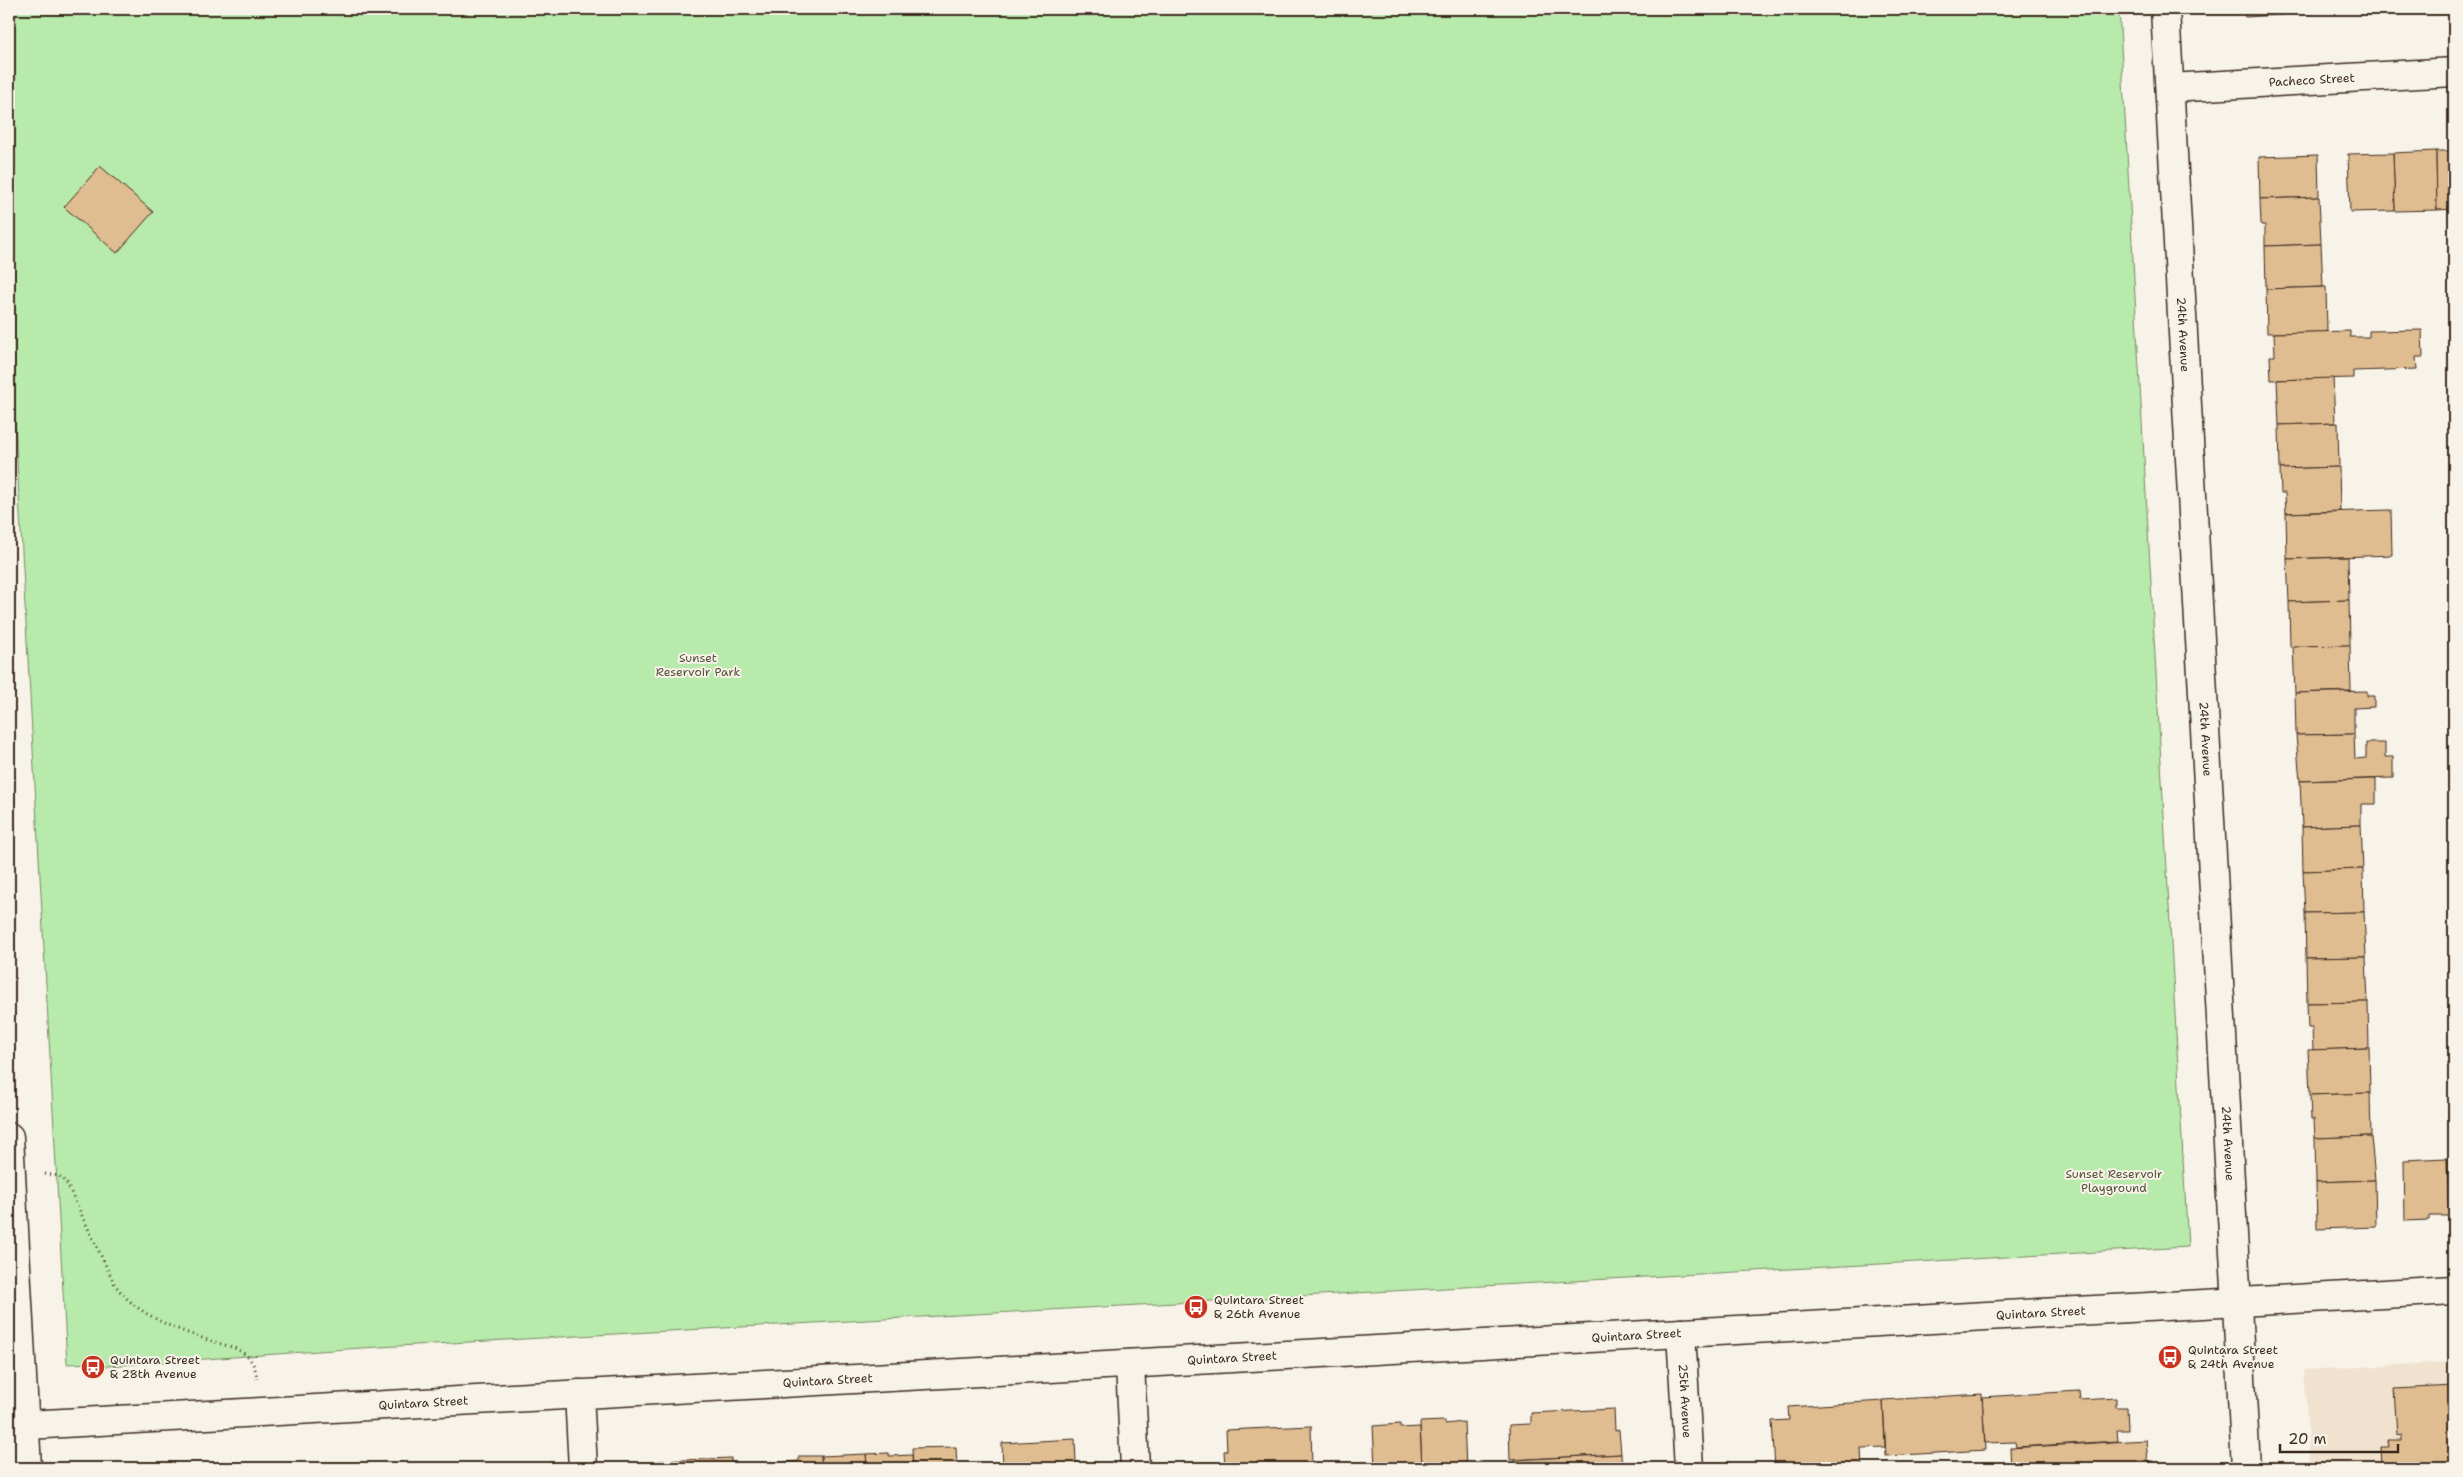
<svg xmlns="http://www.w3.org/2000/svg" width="2463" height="1477" font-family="'Shantell Sans',sans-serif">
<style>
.built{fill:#f0e2ce}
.green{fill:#b7eaab;stroke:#798a64}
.building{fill:#e0bc91;stroke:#3b2a1e}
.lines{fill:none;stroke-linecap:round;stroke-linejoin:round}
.street-casing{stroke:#3b2a1e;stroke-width:31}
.path{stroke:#3b2a1e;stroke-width:3;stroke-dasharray:1 4;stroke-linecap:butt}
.street{stroke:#f7f3e8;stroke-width:28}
.labels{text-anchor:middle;stroke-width:4;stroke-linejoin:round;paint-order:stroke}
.street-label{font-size:12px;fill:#3b2a1e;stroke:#f7f3e8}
.park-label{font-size:12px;fill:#54503a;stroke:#f7f3e8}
.poi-label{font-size:12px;fill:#3b2a1e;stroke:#f7f3e8;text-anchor:start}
</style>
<rect width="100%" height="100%" fill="#f7f3e8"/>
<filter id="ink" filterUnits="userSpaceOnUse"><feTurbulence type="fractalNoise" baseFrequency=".02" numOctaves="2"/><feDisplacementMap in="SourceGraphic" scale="10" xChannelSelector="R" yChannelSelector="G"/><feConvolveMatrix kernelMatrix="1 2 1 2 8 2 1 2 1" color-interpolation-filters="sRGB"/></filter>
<g filter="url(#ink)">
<polygon class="built" points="2454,1362 2454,1468 2310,1468 2304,1370"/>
<polygon class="green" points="9,9 2119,9 2188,1247 361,1348 93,1367 92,1363 67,1364 9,316"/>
<g class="building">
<polygon points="2244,9 2312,9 2312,13 2245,17"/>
<polygon points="2436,151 2437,210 2395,211 2393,153"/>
<polygon points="2436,151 2454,151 2454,209 2437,210"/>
<polygon points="2393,153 2395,211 2350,212 2348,154"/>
<polygon points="2318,155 2319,197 2260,199 2259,157"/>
<polygon points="100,166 153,212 117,253 64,207"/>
<polygon points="2319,197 2321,244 2265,246 2265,225 2261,225 2260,199"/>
<polygon points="2321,244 2323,287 2266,289 2265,246"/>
<polygon points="2326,287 2327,332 2267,333 2266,289"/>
<polygon points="2422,330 2423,357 2416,357 2417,369 2353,371 2353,378 2271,380 2270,356 2275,356 2274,333 2350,331 2350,337 2369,337 2369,331"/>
<polygon points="2333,378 2335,423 2279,425 2277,380"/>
<polygon points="2338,423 2339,467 2280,469 2279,425"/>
<polygon points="2339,467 2340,511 2286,513 2285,493 2281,493 2280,469"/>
<polygon points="2391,510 2392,555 2287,559 2286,513"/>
<polygon points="2348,557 2349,600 2289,602 2287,559"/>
<polygon points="2349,600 2350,645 2290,647 2289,602"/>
<polygon points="2350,645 2351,691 2295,693 2293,646"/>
<polygon points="2367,691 2367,696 2374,696 2374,707 2354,708 2354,734 2296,735 2295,693"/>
<polygon points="2354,734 2355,759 2366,758 2366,743 2385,743 2385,757 2393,757 2393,778 2300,781 2296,735"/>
<polygon points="2376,779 2376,804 2361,804 2361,825 2302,827 2300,781"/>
<polygon points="2361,825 2363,869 2303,871 2302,827"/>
<polygon points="2363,869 2364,912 2305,913 2303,871"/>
<polygon points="2364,912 2366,957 2306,958 2305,913"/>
<polygon points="2366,957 2368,1002 2307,1003 2306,958"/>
<polygon points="2368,1002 2369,1048 2313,1050 2312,1028 2308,1028 2307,1003"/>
<polygon points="2369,1048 2370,1093 2310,1095 2308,1050"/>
<polygon points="2370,1093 2371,1136 2315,1138 2314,1119 2311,1119 2310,1095"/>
<polygon points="2371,1136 2375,1180 2316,1182 2315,1138"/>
<polygon points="2454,1157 2454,1215 2449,1216 2447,1158"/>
<polygon points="2447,1158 2449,1216 2429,1216 2429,1220 2405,1221 2404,1160"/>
<polygon points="2375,1180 2376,1227 2317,1229 2316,1182"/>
<polygon points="2454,1386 2454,1468 2382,1468 2381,1447 2389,1447 2388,1441 2402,1441 2402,1435 2397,1436 2394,1389"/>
<polygon points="2079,1391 2080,1400 2116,1398 2116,1407 2127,1407 2128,1430 2117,1430 2118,1441 2016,1447 2015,1442 1985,1443 1982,1397"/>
<polygon points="1982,1394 1985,1450 1886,1456 1883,1400"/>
<polygon points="1883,1401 1885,1447 1861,1448 1862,1468 1775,1468 1772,1421 1789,1420 1788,1407"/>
<polygon points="1614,1409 1615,1431 1619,1430 1621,1454 1510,1460 1509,1425 1531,1424 1531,1413"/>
<polygon points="1445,1421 1445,1424 1464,1422 1466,1468 1422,1468 1420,1422"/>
<polygon points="1400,1424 1400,1428 1420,1427 1422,1468 1375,1468 1373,1426"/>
<polygon points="1311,1426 1312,1468 1225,1468 1224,1451 1227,1451 1226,1430"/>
<polygon points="1075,1439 1076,1463 1081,1463 1081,1468 1003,1468 1002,1443"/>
<polygon points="2146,1440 2148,1462 2154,1461 2154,1468 2011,1468 2010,1448"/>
<polygon points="956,1447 957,1468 913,1468 912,1448"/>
<polygon points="889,1453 889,1456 912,1455 913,1468 867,1468 866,1454"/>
<polygon points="866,1454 867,1468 821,1468 821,1456"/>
<polygon points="1621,1454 1622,1468 1514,1468 1514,1460"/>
<polygon points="799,1456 821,1456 821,1468 777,1468 777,1463 799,1461"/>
<polygon points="731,1458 731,1468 659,1468 659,1461"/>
</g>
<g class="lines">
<g class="street-casing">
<g id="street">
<path id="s1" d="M2165,9L2246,1468"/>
<path id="s2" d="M2170,88L2454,72"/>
<polyline points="9,1137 27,1468"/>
<path id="s3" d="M1681,1333L1689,1468"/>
<polyline points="1130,1364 1135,1468"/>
<polyline points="579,1394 583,1468"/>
<path id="s4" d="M9,1426L2454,1290"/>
</g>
</g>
<path class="path" d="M45,1174L59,1176L66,1182L114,1283C136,1316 176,1329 211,1341C220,1344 232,1346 240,1351C251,1357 256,1367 257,1379"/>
<use href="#street" class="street"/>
</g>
</g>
<defs>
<g id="bus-disc" transform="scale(1.25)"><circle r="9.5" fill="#c8321e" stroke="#f7f3e8"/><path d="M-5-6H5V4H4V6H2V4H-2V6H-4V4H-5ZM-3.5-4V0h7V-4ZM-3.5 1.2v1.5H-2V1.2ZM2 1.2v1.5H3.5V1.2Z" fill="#fff"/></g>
</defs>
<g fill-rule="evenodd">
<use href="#bus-disc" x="1196" y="1307"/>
<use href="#bus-disc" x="2170" y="1357"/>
<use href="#bus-disc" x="93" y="1367"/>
</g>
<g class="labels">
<g class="street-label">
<text dy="4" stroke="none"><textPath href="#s2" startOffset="142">Pacheco Street</textPath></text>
<text dy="4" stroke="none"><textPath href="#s1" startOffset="326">24th Avenue</textPath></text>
<text dy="4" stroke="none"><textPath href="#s1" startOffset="731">24th Avenue</textPath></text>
<text dy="4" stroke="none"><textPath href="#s1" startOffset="1136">24th Avenue</textPath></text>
<text dy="4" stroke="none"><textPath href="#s4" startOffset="2035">Quintara Street</textPath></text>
<text dy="4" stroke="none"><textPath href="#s4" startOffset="1630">Quintara Street</textPath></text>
<text dy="4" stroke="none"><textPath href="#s4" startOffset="1225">Quintara Street</textPath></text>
<text dy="4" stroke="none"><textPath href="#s4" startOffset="820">Quintara Street</textPath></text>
<text dy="4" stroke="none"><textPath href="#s3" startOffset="68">25th Avenue</textPath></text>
<text dy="4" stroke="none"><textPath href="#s4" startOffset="415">Quintara Street</textPath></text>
</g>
<g class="park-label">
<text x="698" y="662">Sunset<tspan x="698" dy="14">Reservoir Park</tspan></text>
<text x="2114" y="1178">Sunset Reservoir<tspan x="2114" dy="14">Playground</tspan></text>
</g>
<g class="poi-label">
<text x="1214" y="1304">Quintara Street<tspan x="1214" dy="14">&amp; 26th Avenue</tspan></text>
<text x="2188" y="1354">Quintara Street<tspan x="2188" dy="14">&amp; 24th Avenue</tspan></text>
<text x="110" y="1364">Quintara Street<tspan x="110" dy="14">&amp; 28th Avenue</tspan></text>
</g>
</g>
<rect width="2463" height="1477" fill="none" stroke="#f7f3e8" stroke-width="30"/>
<rect x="15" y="15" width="2433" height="1447" fill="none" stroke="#3b2a1e" stroke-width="2" filter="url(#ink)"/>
<path d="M2280 1444v8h118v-8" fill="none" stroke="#3b2a1e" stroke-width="2.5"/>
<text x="2288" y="1444" font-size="15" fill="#3b2a1e" stroke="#f7f3e8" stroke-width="4" paint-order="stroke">20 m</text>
</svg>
